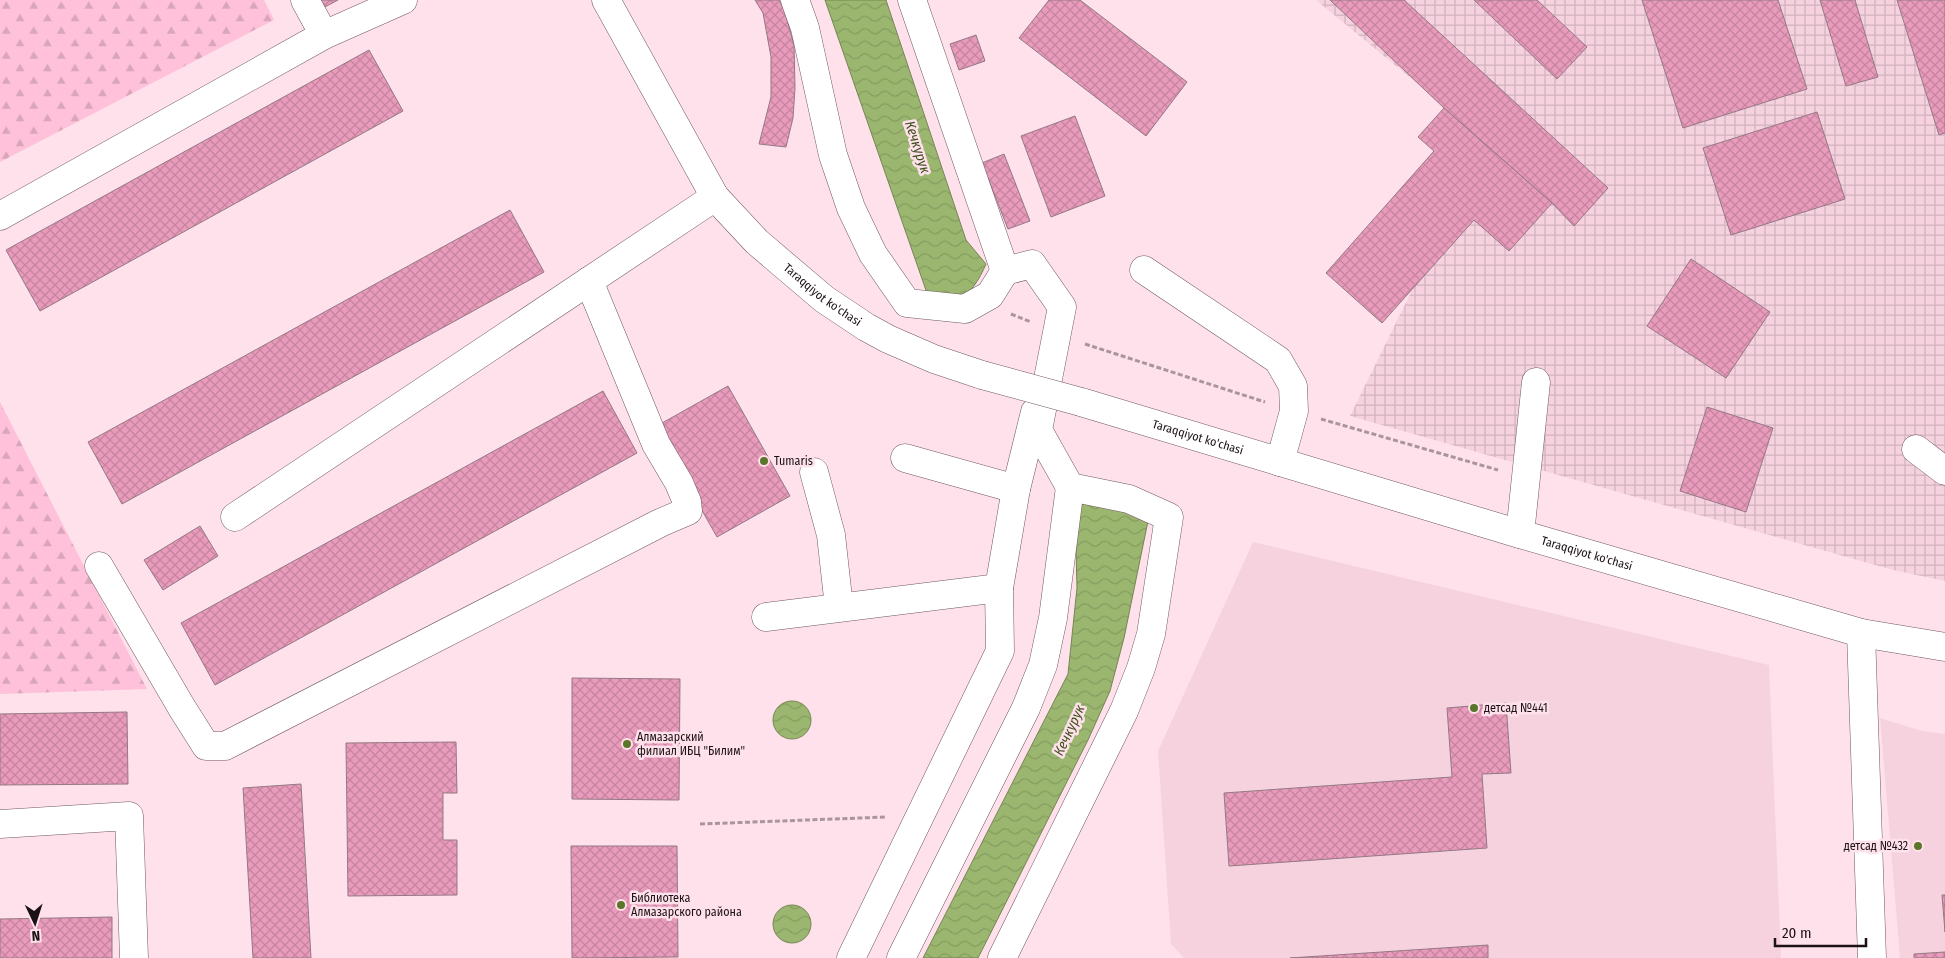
<svg xmlns="http://www.w3.org/2000/svg" width="1945" height="958" font-family="'Fira Sans Condensed',sans-serif">
<style>
.built{fill:#f6d2df}
.industrial{fill:url(#industrial-grid)}
.forest{fill:url(#forest-firs)}
.water{fill:url(#water-waves);stroke:#758654}
.building{fill:url(#building-cross-hatch);stroke:#937983}
.lines{fill:none;stroke-linecap:round;stroke-linejoin:round}
.minor-casing{stroke:#705861;stroke-width:29}
.path{stroke:#ab959d;stroke-width:3;stroke-dasharray:5 2.5;stroke-linecap:butt}
.minor{stroke:#fff;stroke-width:28}
.minor-bridge-casing{stroke:#705861;stroke-width:29;stroke-linecap:butt}
.minor-bridge{stroke:#fff;stroke-width:28}
.poi-dot{fill:#5b7529;stroke:#fee1eb;stroke-width:2}
.labels{text-anchor:middle;stroke-width:5;stroke-linejoin:round;paint-order:stroke}
.street-label{font-size:12px;fill:#1c1216;stroke:#fee1eb}
.poi-label{font-size:12px;fill:#1c1216;stroke:#fee1eb;text-anchor:start}
.water-label{font-size:14px;font-style:italic;fill:#3d4f1c;stroke:#fee1eb}
</style>
<defs>
<pattern id="industrial-grid" width="8" height="8" patternUnits="userSpaceOnUse" patternTransform="scale(1.25)"><rect width="8" height="8" fill="#f6d2df"/><path d="M0 4h8M4 0v8" fill="none" stroke="#d2b3bf"/></pattern>
<pattern id="forest-firs" width="22" height="20" patternUnits="userSpaceOnUse" patternTransform="scale(1.25)"><rect width="22" height="20" fill="#fec1d9"/><path d="M5 1l3.5 6h-7zM16 11l3.5 6h-7z" fill="#d9a5ba"/></pattern>
<pattern id="water-waves" width="16" height="10" patternUnits="userSpaceOnUse" patternTransform="scale(1.25)"><rect width="16" height="10" fill="#9bb76f"/><path d="M0 5q4-4 8 0t8 0" fill="none" stroke="#859c5f"/></pattern>
<pattern id="building-cross-hatch" width="8" height="8" patternUnits="userSpaceOnUse" patternTransform="scale(1.25)"><rect width="8" height="8" fill="#e99bbb"/><path d="M0 0l8 8M0 8l8-8" fill="none" stroke="#c784a0"/></pattern>
</defs>
<rect width="100%" height="100%" fill="#fee1eb"/>
<g class="built">
<polygon points="1253,542 1769,665 1781,958 1184,958 1171,944 1158,751"/>
<polygon points="1880,718 1922,731 1945,734 1945,958 1900,958"/>
</g>
<polygon class="industrial" points="1316,0 1945,0 1945,581 1893,570 1350,416 1486,140"/>
<g class="forest">
<polygon points="0,0 264,0 274,20 0,162"/>
<polygon points="0,402 147,689 0,694"/>
</g>
<g class="water">
<path d="M825,0H886L966,240L986,264C980,278 969,299 952,300C945,301 935,297 928,296Z"/>
<polygon points="1089,495 1148,521 1124,638 1110,691 1088,740 978,958 923,958 1068,674 1077,588 1075,506"/>
<circle cx="792" cy="720" r="19"/>
<circle cx="792" cy="924" r="19"/>
</g>
<g class="building">
<polygon points="317,0 338,0 321,9"/>
<polygon points="755,0 779,0 785,12 794,45 795,88 793,118 786,147 759,144 771,97 771,57 763,13"/>
<polygon points="1049,0 1080,0 1187,82 1146,136 1019,38"/>
<polygon points="1330,0 1404,0 1608,188 1574,226 1552,203 1444,108"/>
<polygon points="1474,0 1537,0 1587,47 1557,79"/>
<polygon points="1642,0 1778,0 1807,89 1683,128"/>
<polygon points="1820,0 1855,0 1878,77 1846,86"/>
<polygon points="1897,0 1945,0 1945,133 1939,135"/>
<polygon points="976,35 985,61 959,70 950,44"/>
<polygon points="369,50 403,111 40,311 6,250"/>
<polygon points="1444,108 1552,203 1509,251 1474,220 1382,323 1326,273 1434,151 1418,137"/>
<polygon points="1817,112 1845,199 1731,235 1703,148"/>
<polygon points="1075,116 1105,196 1051,217 1021,136"/>
<polygon points="1004,154 1030,221 1008,229 982,163"/>
<polygon points="510,210 544,272 122,504 88,442"/>
<polygon points="1691,259 1770,312 1726,378 1647,326"/>
<polygon points="728,386 790,496 717,537 655,427"/>
<polygon points="603,391 637,453 215,685 181,623"/>
<polygon points="1707,407 1773,428 1746,512 1680,491"/>
<polygon points="200,526 218,556 163,590 144,560"/>
<polygon points="572,678 680,679 679,800 572,799"/>
<polygon points="1506,703 1511,773 1482,774 1487,848 1229,866 1224,793 1452,777 1447,708"/>
<polygon points="127,712 128,784 0,785 0,714"/>
<polygon points="456,742 457,793 443,793 443,840 457,840 457,895 348,896 346,743"/>
<polygon points="301,784 311,958 253,958 243,788"/>
<polygon points="571,846 677,846 678,957 572,958"/>
<polygon points="1942,895 1945,895 1945,932"/>
<polygon points="112,917 112,958 0,958 0,919"/>
<polygon points="1488,945 1488,958 1290,958"/>
<polygon points="1945,952 1945,958 1914,958 1914,954"/>
</g>
<g class="lines">
<g class="minor-casing">
<g id="minor">
<polyline points="305,0 324,35"/>
<path id="s1" d="M606,0L715,197L757,242L824,299L866,327L888,339L934,359L982,375"/>
<polyline points="795,0 805,28 833,155 851,208 873,254 907,303 965,309 990,295 1005,271"/>
<polyline points="912,0 1005,271 1032,264 1062,307 1038,430 1070,487 1129,499 1169,517 1151,634 1141,668 1124,711 1002,958"/>
<polyline points="0,216 324,35 403,0"/>
<polyline points="1144,270 1278,360 1293,386 1294,411 1280,462"/>
<path id="s2" d="M1081,402L1520,534L1861,633L1945,647"/>
<polyline points="1916,449 1945,471"/>
<polyline points="905,458 1016,489"/>
<polyline points="814,472 831,535 839,607"/>
<polyline points="235,517 715,197"/>
<polyline points="1520,534 1536,382"/>
<polyline points="99,566 182,708 206,746 225,746 660,523 688,511 687,502 679,483 656,444 589,281"/>
<polyline points="766,617 999,588"/>
<polyline points="1861,633 1872,958"/>
<polyline points="0,824 129,816 134,958"/>
<polyline points="851,958 1000,651 999,588 1016,489 1035,412"/>
<polyline points="901,958 1026,708 1043,665 1053,618 1070,487"/>
</g>
</g>
<g class="path">
<polyline points="1011,314 1031,322"/>
<polyline points="1085,344 1265,402"/>
<polyline points="1321,419 1498,470"/>
<polyline points="700,824 887,817"/>
</g>
<use href="#minor" class="minor"/>
<g class="minor-bridge-casing">
<polyline id="minor-bridge" points="982,375 1081,402"/>
</g>
<use href="#minor-bridge" class="minor-bridge"/>
</g>
<g class="poi-dot">
<circle cx="764" cy="461" r="5"/>
<circle cx="1474" cy="708" r="5"/>
<circle cx="627" cy="744" r="5"/>
<circle cx="1918" cy="846" r="5"/>
<circle cx="621" cy="905" r="5"/>
</g>
<g class="labels">
<g class="street-label">
<text dy="4" stroke="none"><textPath href="#s1" startOffset="371">Taraqqiyot ko'chasi</textPath></text>
<text dy="4" stroke="none"><textPath href="#s2" startOffset="122">Taraqqiyot ko'chasi</textPath></text>
<text dy="4" stroke="none"><textPath href="#s2" startOffset="528">Taraqqiyot ko'chasi</textPath></text>
</g>
<g class="poi-label">
<text x="774" y="465">Tumaris</text>
<text x="1484" y="712">детсад №441</text>
<text x="637" y="741">Алмазарский<tspan x="637" dy="14">филиал ИБЦ "Билим"</tspan></text>
<text x="1908" y="850" text-anchor="end">детсад №432</text>
<text x="631" y="902">Библиотека<tspan x="631" dy="14">Алмазарского района</tspan></text>
</g>
<g class="water-label">
<text transform="translate(918 147) rotate(72)" y="5">Кечкурук</text>
<text transform="translate(1069 730) rotate(-65)" y="5">Кечкурук</text>
</g>
</g>
<g transform="translate(35 923) rotate(176)" stroke="#fee1eb" stroke-width="4" paint-order="stroke">
<path d="M0-4L9 19L0 12L-9 19Z" fill="#1c1216"/>
<text y="-8" font-size="14" font-weight="bold" text-anchor="middle" fill="#1c1216">N</text>
</g>
<path d="M1775 938v8h91v-8" fill="none" stroke="#1c1216" stroke-width="2.5"/>
<text x="1782" y="938" font-size="15" fill="#1c1216" stroke="#fee1eb" stroke-width="4" paint-order="stroke">20 m</text>
</svg>
